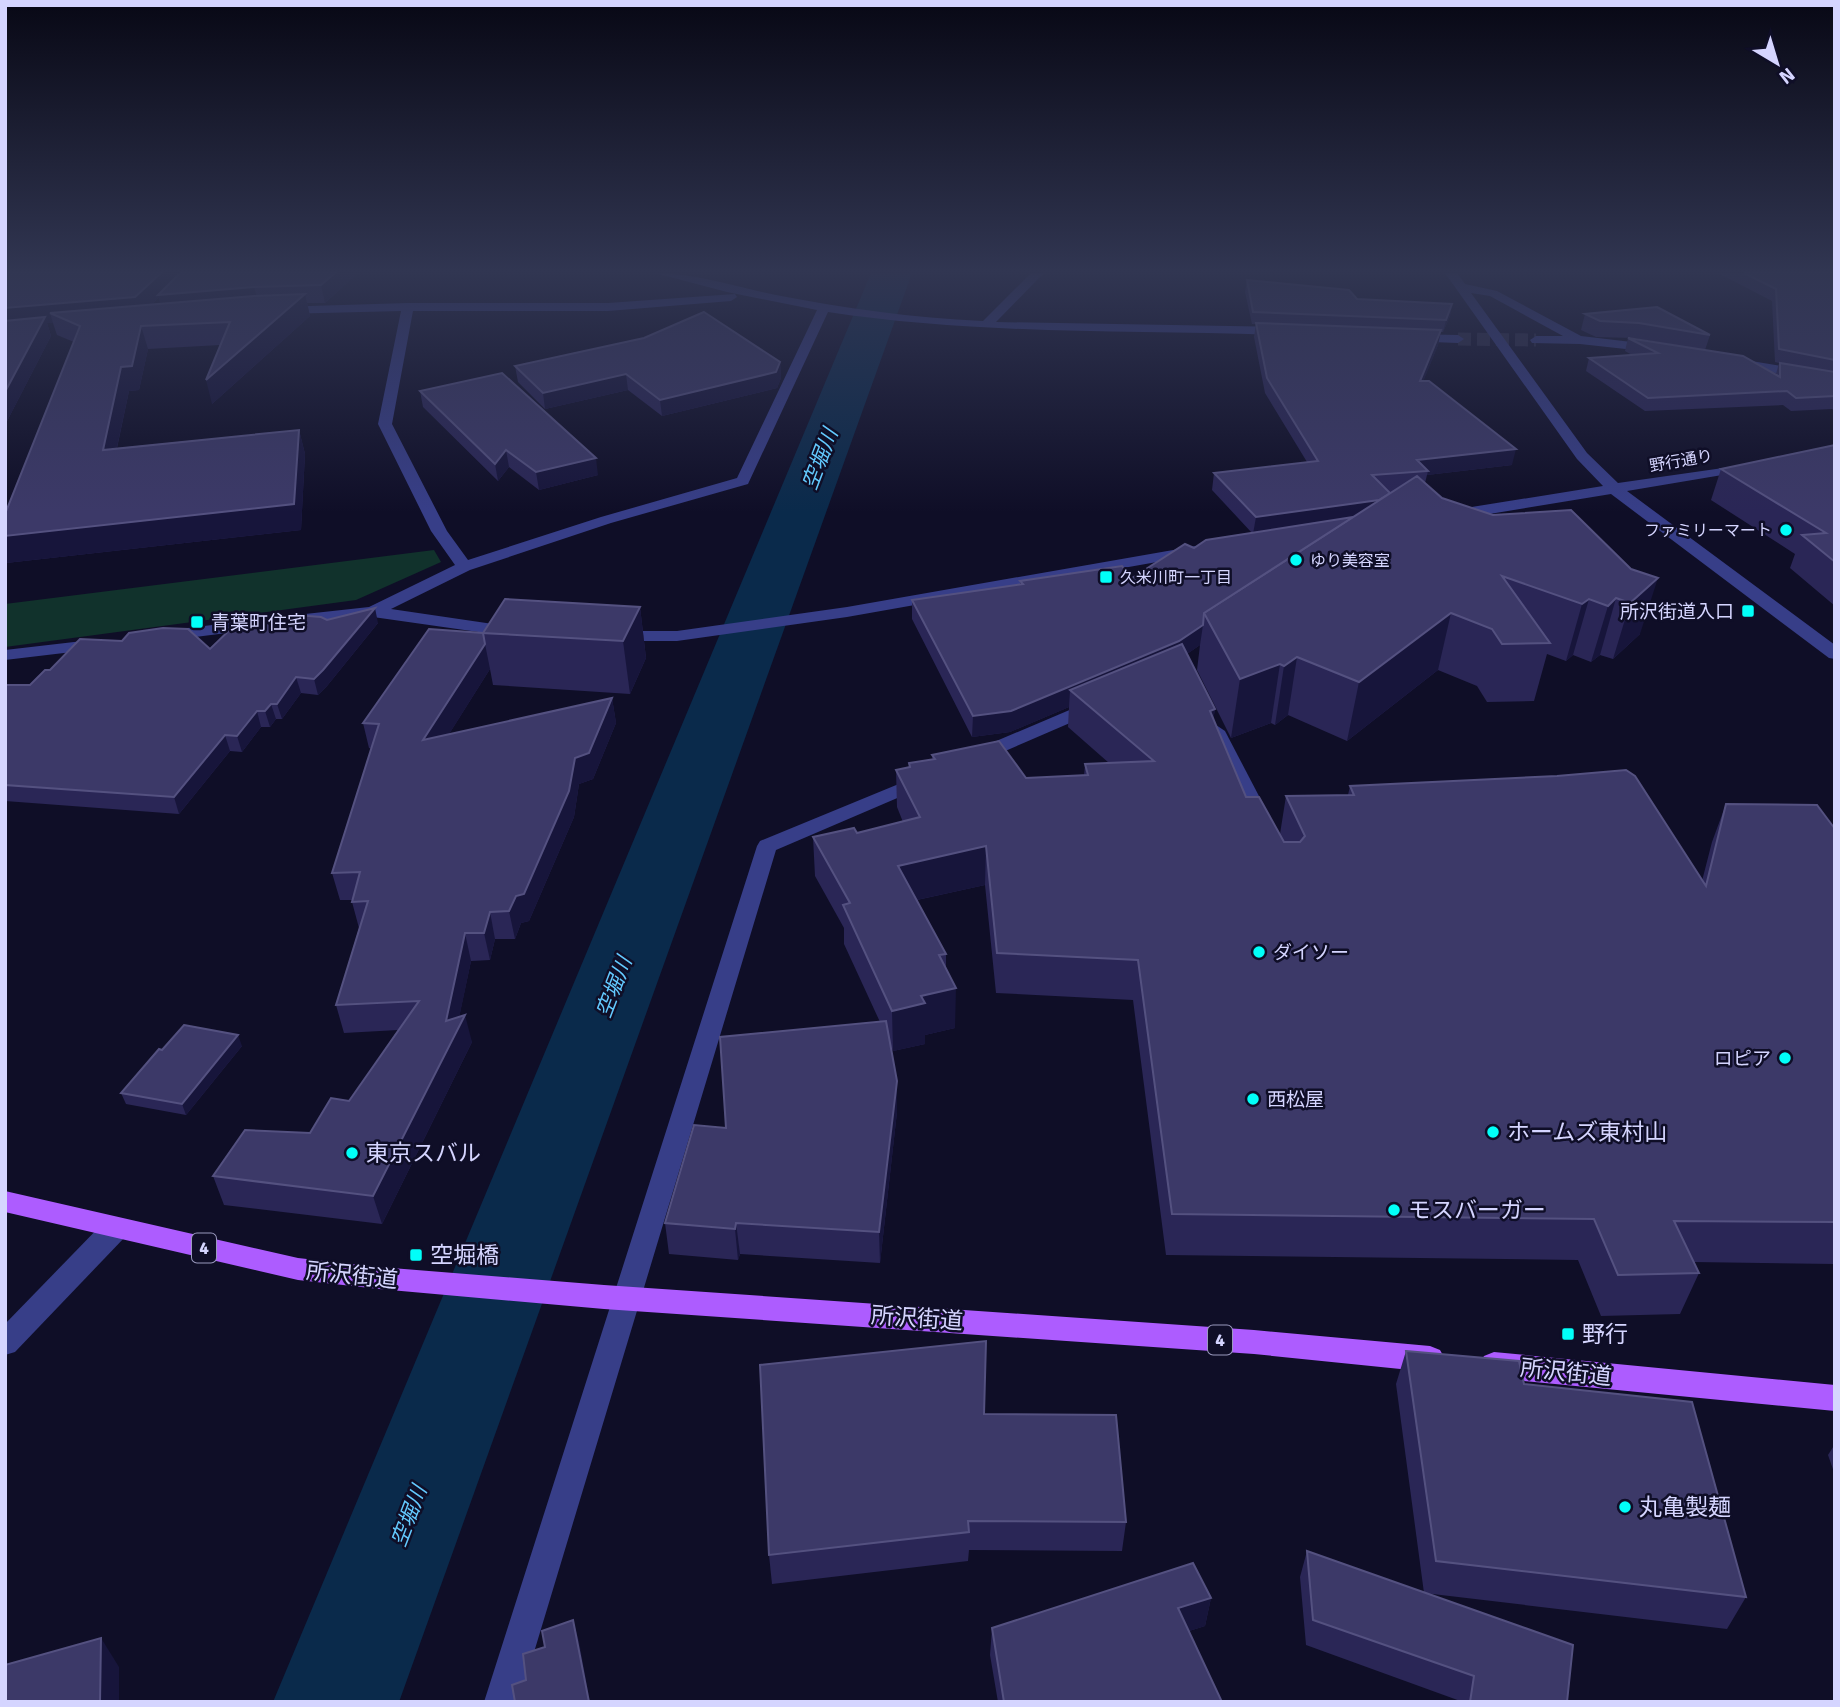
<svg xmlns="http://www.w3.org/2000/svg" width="1840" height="1707" font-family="Signika,'Noto Sans JP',sans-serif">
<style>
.green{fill:#11322c}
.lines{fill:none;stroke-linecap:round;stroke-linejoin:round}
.river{fill:#0a2a4b;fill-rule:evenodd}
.minor-tunnel{stroke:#2d2c47;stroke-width:13;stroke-dasharray:13 6;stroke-linecap:butt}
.minor{fill:#373e88;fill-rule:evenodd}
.major{fill:#ad5cff;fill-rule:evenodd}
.wall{fill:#2a2656;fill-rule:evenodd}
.shaded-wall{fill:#17153b}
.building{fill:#3c3968;stroke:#545180;stroke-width:2}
.poi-dot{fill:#01fff9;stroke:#0f0e27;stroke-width:2.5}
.labels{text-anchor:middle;stroke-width:5;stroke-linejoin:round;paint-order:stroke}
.far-street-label{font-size:16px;fill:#d5d5ff;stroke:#0f0e27}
.far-poi-label{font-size:16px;fill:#d5d5ff;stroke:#0f0e27;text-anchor:start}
.shield{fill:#0f0e27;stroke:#9a99be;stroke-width:2}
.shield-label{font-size:18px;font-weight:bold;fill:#d5d5ff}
.poi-label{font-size:19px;fill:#d5d5ff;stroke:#0f0e27;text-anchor:start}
.water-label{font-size:21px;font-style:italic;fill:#63caff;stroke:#0f0e27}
.near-poi-label{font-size:23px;fill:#d5d5ff;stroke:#0f0e27;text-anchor:start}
.near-street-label{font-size:23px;fill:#d5d5ff;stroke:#0f0e27}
</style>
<rect width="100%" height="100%" fill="#0f0e27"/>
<polygon class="green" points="434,550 441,562 356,600 5,647 5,604"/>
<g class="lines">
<polygon class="river" points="871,273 912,273 399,1702 273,1702"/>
<polyline class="minor-tunnel" points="1458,339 1536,340"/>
<g class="minor">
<path d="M655,273C696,273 736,287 776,295C844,308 913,318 983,321L1031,273H1044L996,322L1284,327L1290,331L1284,335C1131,330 980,335 828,312L748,484L611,523L470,570L391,609L514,627L523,632L520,636L514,637L373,617L290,624L287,620L296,615L369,607L455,565L431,531L378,424L401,311L281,314L277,313V307L408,303H608L735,294L737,297L731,301L608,311H413L392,424L447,531L468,560L601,517L737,478L817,310L727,292Z"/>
<polygon points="1445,273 1457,273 1465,284 1497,291 1581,336 1657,345 1659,348 1653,352 1580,344 1532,343 1530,340 1536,336 1563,336 1490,296 1471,293 1587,453 1618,483 1751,464 1753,467 1751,470 1746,471 1627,491 1835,645 1835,659 1829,658 1611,494 1453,520 1448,518 1445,515 1453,510 1603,486 1577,459"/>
<polygon points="1410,334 1458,335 1464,339 1458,343 1406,341 1406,335"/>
<polygon points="1733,358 1835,375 1835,383 1728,365 1728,359"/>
<polygon points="1196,546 1202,548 1204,551 1202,554 847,617 677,641 616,641 607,636 616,631 677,631 847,607"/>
<polygon points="260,619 269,624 266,628 164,641 155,636 164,631"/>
<polygon points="100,639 109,644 106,648 5,660 5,650"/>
<polygon points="1093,700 1100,702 1102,706 1100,710 982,761 975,763 965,757 968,753"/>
<polygon points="1216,725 1225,731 1272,821 1269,825 1255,825 1252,821 1207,731"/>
<polygon points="923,774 930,776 933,780 930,784 776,850 519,1702 484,1702 757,846 760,841"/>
<polygon points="115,1218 125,1221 129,1229 125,1237 15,1352 5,1355 5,1324 105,1221"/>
</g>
<g class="major">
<polygon points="5,1191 298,1258 379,1267 604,1285 1254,1330 1430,1346 1440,1350 1445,1359 1440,1368 1430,1372 1254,1354 604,1309 379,1289 298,1280 5,1212"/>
<polygon points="1494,1352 1835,1385 1835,1411 1494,1378 1484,1374 1479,1365 1484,1356"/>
</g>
</g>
<g class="wall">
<path d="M5,273H358L325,303H307L310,316L212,404L220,345L148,349L139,390L129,391L117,448L299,430L305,454L301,530L6,563L74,342L57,335L53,323H47L51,336L5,425ZM159,297L160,303L152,304Z"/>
<polygon points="1718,273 1835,273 1835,411 1832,409 1791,411 1783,405 1645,411 1586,371 1589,358 1632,355 1625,351 1628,338 1776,374 1779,363 1775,362 1772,301"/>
<polygon points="1247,280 1357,299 1452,304 1450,316 1443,332 1441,332 1438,345 1423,381 1512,465 1427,475 1425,483 1442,498 1631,569 1640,634 1613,659 1600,655 1591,662 1573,655 1566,661 1547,654 1534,701 1487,702 1477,686 1438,670 1347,741 1288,715 1275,725 1271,723 1231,738 1197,670 1200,645 1187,654 1215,709 1213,720 1246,797 1280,834 1286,796 1348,795 1350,786 1702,881 1712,842 1726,804 1835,829 1835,1264 1693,1262 1699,1273 1680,1314 1601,1316 1578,1260 1166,1255 1133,1000 996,993 985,885 917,900 946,954 946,968 955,1028 925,1035 925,1044 893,1051 891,1046 897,1112 880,1263 740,1254 738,1260 669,1254 665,1223 726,1128 880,1022 844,944 844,928 815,876 813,837 857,833 903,822 897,807 896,770 909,767 909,763 932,759 932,755 1026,778 1084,776 1085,764 1109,763 1068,727 1069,707 1010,732 972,737 912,619 912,600 1020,585 1020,581 1132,578 1194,548 1252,533 1212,490 1214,473 1307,462 1265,393 1254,337 1256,324 1252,324 1245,292"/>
<polygon points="1585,314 1710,335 1705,350 1634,338 1596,337 1581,330"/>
<polygon points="780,362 781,378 777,388 662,416 628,390 545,409 518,382 515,366"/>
<polygon points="420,391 598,475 539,490 509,467 498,481 423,407"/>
<polygon points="1835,445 1835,606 1790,568 1795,554 1711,500 1721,469"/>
<polygon points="640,607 646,658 630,694 493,685 490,669 449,734 612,698 616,723 593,779 579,784 574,817 529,921 521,923 515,939 495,939 490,960 471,961 459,1017 472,1042 382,1224 224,1205 213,1176 310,1133 349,1101 398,1030 344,1033 336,1005 359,928 352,902 352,900 340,900 332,873 372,749 369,748 363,723 483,633"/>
<polygon points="327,620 378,623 327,686 318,695 301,693 282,719 276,719 270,727 261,727 242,752 230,751 179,814 5,801 5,685 30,685 50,670 210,649"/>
<polygon points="242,1046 186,1115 126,1104 121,1093 162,1050"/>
<polygon points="1406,1351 1524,1384 1746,1597 1727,1629 1424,1593 1567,1702 1463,1702 1306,1645 1300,1577 1307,1551 1424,1593 1396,1384"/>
<polygon points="984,1414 1126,1522 1122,1551 969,1550 968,1561 772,1584 769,1555"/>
<polygon points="1835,1444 1835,1475 1828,1455"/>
<polygon points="1211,1598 1205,1626 1189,1631 1222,1702 998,1702 990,1655 992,1628"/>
</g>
<g class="shaded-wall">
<polygon points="161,273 184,273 254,287 259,304 163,313 159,297 140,315 50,313 53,323 47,323 51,336 5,425 5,308"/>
<polygon points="335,273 358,273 325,303 321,285"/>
<polygon points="305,294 310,316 212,404 206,380"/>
<polygon points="1452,304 1450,316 1443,332 1446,320"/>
<polygon points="141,326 148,349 139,390 129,391 111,475 103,450 121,367"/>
<polygon points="1441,330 1438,345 1417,397 1420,381"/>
<polygon points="780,362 781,378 777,388 662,416 660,400"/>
<polygon points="626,374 628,390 545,409 543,393"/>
<polygon points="299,430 305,454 301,530 6,563 5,561 5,536"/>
<polygon points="1516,449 1512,465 1427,475 1428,471 1417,460"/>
<polygon points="506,450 509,467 498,481 495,464"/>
<polygon points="596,458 598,475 539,490 536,472"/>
<polygon points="1395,498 1372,532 1253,534 1256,517"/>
<polygon points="1658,578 1640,634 1613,659 1630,603"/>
<polygon points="1616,598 1600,655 1591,662 1608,606"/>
<polygon points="1589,599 1573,655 1566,661 1582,604"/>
<polygon points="640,607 646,658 630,694 623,641"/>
<polygon points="375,608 378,623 327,686 318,695 314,679"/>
<polygon points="1451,613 1438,670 1347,741 1359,682"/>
<polygon points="1203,625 1200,645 1177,661 1070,690 1069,707 1010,732 972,737 973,716"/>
<polygon points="485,644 490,669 429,766 423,740"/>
<polygon points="1297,657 1288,715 1275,725 1284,666"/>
<polygon points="1280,664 1271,723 1231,738 1240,679"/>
<polygon points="296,677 301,693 282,719 277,704"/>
<polygon points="612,698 616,723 593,779 579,784 574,817 529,921 521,923 515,939 509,911 575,758"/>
<polygon points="271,704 276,719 270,727 265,711"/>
<polygon points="1215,709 1210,746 1210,711"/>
<polygon points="257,711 261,727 242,752 237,736"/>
<polygon points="225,735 230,751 179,814 174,797"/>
<polygon points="986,846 985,885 898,904 898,866"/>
<polygon points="490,912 495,939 490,960 484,933"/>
<polygon points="465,933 471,961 456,1033 465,1015 472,1042 382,1224 373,1196 446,1021"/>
<polygon points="956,988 955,1028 925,1035 925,1044 893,1051 892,1011 921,996"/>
<polygon points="238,1035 242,1046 186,1115 182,1104"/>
<polygon points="897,1081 897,1112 880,1263 879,1232"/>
<polygon points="736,1223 740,1254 738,1260 735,1229"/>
<polygon points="1211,1598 1205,1626 1173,1636 1178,1608"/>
<polygon points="573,1620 579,1641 590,1702 589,1702"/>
<polygon points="101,1638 119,1667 119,1702 100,1702"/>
</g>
<g class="building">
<polygon points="5,273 161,273 135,297 5,308"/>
<polygon points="180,273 335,273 321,285 254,287 158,295"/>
<polygon points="1744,273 1835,273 1835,360 1779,349 1776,289"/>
<polygon points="1247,280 1349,290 1357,299 1452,304 1446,320 1253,312"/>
<polygon points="305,294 206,380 230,322 141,326 132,366 121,367 103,450 299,430 294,504 5,536 5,514 80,326 50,313 254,296"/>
<polygon points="1657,307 1710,335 1639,323 1600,321 1585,314"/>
<polygon points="704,312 780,362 776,372 660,400 626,374 543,393 515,366 644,338"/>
<polygon points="45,317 5,392 5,321"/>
<polygon points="1256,323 1441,330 1420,381 1429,381 1516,449 1417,460 1428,471 1372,475 1390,493 1379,500 1256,517 1214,473 1318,461 1267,378"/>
<polygon points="1628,338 1743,356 1780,377 1780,363 1835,372 1835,396 1796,398 1787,391 1648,398 1589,358 1658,353"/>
<polygon points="502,373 596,458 536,472 506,450 495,464 420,391"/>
<polygon points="1835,445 1835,562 1802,535 1826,533 1721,469"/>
<polygon points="1417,476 1442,498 1493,515 1571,510 1631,569 1658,578 1630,603 1616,598 1608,606 1589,599 1582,604 1502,576 1550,643 1502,644 1492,629 1451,613 1359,682 1297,657 1284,666 1280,664 1240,679 1204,613"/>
<polygon points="1353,517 1204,613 1203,625 1179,641 1011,711 973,716 912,600 1023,584 1020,581 1122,566 1132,578 1185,544 1194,548 1206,540"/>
<polygon points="505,599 640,607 623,641 483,633"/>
<polygon points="375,608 323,670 314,679 296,677 277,704 271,704 265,711 257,711 237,736 225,735 174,797 5,785 5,685 30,685 45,670 50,670 80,639 122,641 129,633 163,628 188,629 210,649 241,619 266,616 293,618 296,615 321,617 327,620"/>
<polygon points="429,629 483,633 485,644 423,740 612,698 589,753 575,758 569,791 524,894 516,896 509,911 490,912 484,933 465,933 446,1021 465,1015 373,1196 213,1176 245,1130 310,1133 331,1098 349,1101 419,1001 336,1005 368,901 352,902 360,872 332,873 379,724 363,723"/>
<polygon points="1182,644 1215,709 1210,711 1246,797 1259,797 1284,842 1300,842 1305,836 1286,796 1354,795 1350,786 1557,776 1626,770 1635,776 1706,886 1726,804 1817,805 1835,829 1835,1222 1674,1221 1699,1273 1618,1275 1594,1219 1172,1214 1138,960 997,953 986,846 898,866 946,954 939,955 956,988 921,996 925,1003 892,1011 843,905 850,903 813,837 854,828 857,833 920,817 896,770 910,767 909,763 935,759 932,755 999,741 1026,778 1088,775 1085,764 1154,761 1070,690"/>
<polygon points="886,1021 897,1081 879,1232 736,1223 735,1229 665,1223 694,1125 726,1128 720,1037"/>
<polygon points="184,1025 238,1035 182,1104 121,1093 159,1049 162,1050"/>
<polygon points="986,1341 984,1414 1116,1415 1126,1522 968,1521 969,1532 769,1555 760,1365"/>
<polygon points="1406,1351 1519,1361 1524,1384 1692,1402 1746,1597 1436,1561"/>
<polygon points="1307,1551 1573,1645 1567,1702 1470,1702 1474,1676 1313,1620"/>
<polygon points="1193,1563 1211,1598 1178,1608 1222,1702 1004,1702 992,1628"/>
<polygon points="573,1620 589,1702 515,1702 512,1685 526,1680 523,1654 545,1647 542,1631"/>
<polygon points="101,1638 100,1702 5,1702 5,1665"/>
</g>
<linearGradient id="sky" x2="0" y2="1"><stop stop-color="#080815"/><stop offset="0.53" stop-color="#313652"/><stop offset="1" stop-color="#313652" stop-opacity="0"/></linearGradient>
<rect width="1840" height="512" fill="url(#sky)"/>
<g class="poi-dot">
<circle cx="1786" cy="530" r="7"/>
<circle cx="1296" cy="560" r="7"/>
<rect x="1099" y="570" width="14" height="14" rx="3.5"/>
<rect x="1741" y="604" width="14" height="14" rx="3.5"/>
<rect x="190" y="615" width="14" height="14" rx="3.5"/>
<circle cx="1259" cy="952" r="7"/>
<circle cx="1785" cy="1058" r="7"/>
<circle cx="1253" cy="1099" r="7"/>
<circle cx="1493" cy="1132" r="7"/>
<circle cx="352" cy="1153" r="7"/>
<circle cx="1394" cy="1210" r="7"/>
<rect x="409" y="1248" width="14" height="14" rx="3.5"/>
<rect x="1561" y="1327" width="14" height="14" rx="3.5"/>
<circle cx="1625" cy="1507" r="7"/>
</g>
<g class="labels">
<g class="far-street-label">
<text transform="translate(1681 460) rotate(-10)" y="6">野行通り</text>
</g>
<g class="far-poi-label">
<text x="1772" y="536" text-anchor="end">ファミリーマート</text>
<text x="1310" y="566">ゆり美容室</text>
<text x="1120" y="583">久米川町一丁目</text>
</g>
<g class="shield">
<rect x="192" y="1233.5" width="24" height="29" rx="5"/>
<rect x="1208" y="1325.5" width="24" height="29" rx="5"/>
</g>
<g class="shield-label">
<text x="204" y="1254">4</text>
<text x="1220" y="1346">4</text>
</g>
<g class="poi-label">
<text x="1734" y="618" text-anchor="end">所沢街道入口</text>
<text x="211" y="629">青葉町住宅</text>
<text x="1273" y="959">ダイソー</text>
<text x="1771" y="1065" text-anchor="end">ロピア</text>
<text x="1267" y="1106">西松屋</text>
</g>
<g class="water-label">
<text transform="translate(820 459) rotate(-69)" y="7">空堀川</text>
<text transform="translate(614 987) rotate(-69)" y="7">空堀川</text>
<text transform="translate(409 1516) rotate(-69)" y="7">空堀川</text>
</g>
<g class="near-poi-label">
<text x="1507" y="1140">ホームズ東村山</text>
<text x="366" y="1161">東京スバル</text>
<text x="1408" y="1218">モスバーガー</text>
<text x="430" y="1263">空堀橋</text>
<text x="1582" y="1342">野行</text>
<text x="1639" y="1515">丸亀製麺</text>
</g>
<g class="near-street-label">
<text transform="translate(352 1275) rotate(6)" y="8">所沢街道</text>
<text transform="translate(917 1318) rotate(4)" y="8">所沢街道</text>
<text transform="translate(1566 1372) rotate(6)" y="8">所沢街道</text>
</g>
</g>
<rect width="1840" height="1707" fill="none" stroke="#d5d5ff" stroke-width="14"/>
<g transform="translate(1777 63) rotate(142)" stroke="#0f0e27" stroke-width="5" paint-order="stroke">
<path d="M0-5L12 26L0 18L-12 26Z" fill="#d5d5ff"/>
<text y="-10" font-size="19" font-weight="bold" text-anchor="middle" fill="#d5d5ff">N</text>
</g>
</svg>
